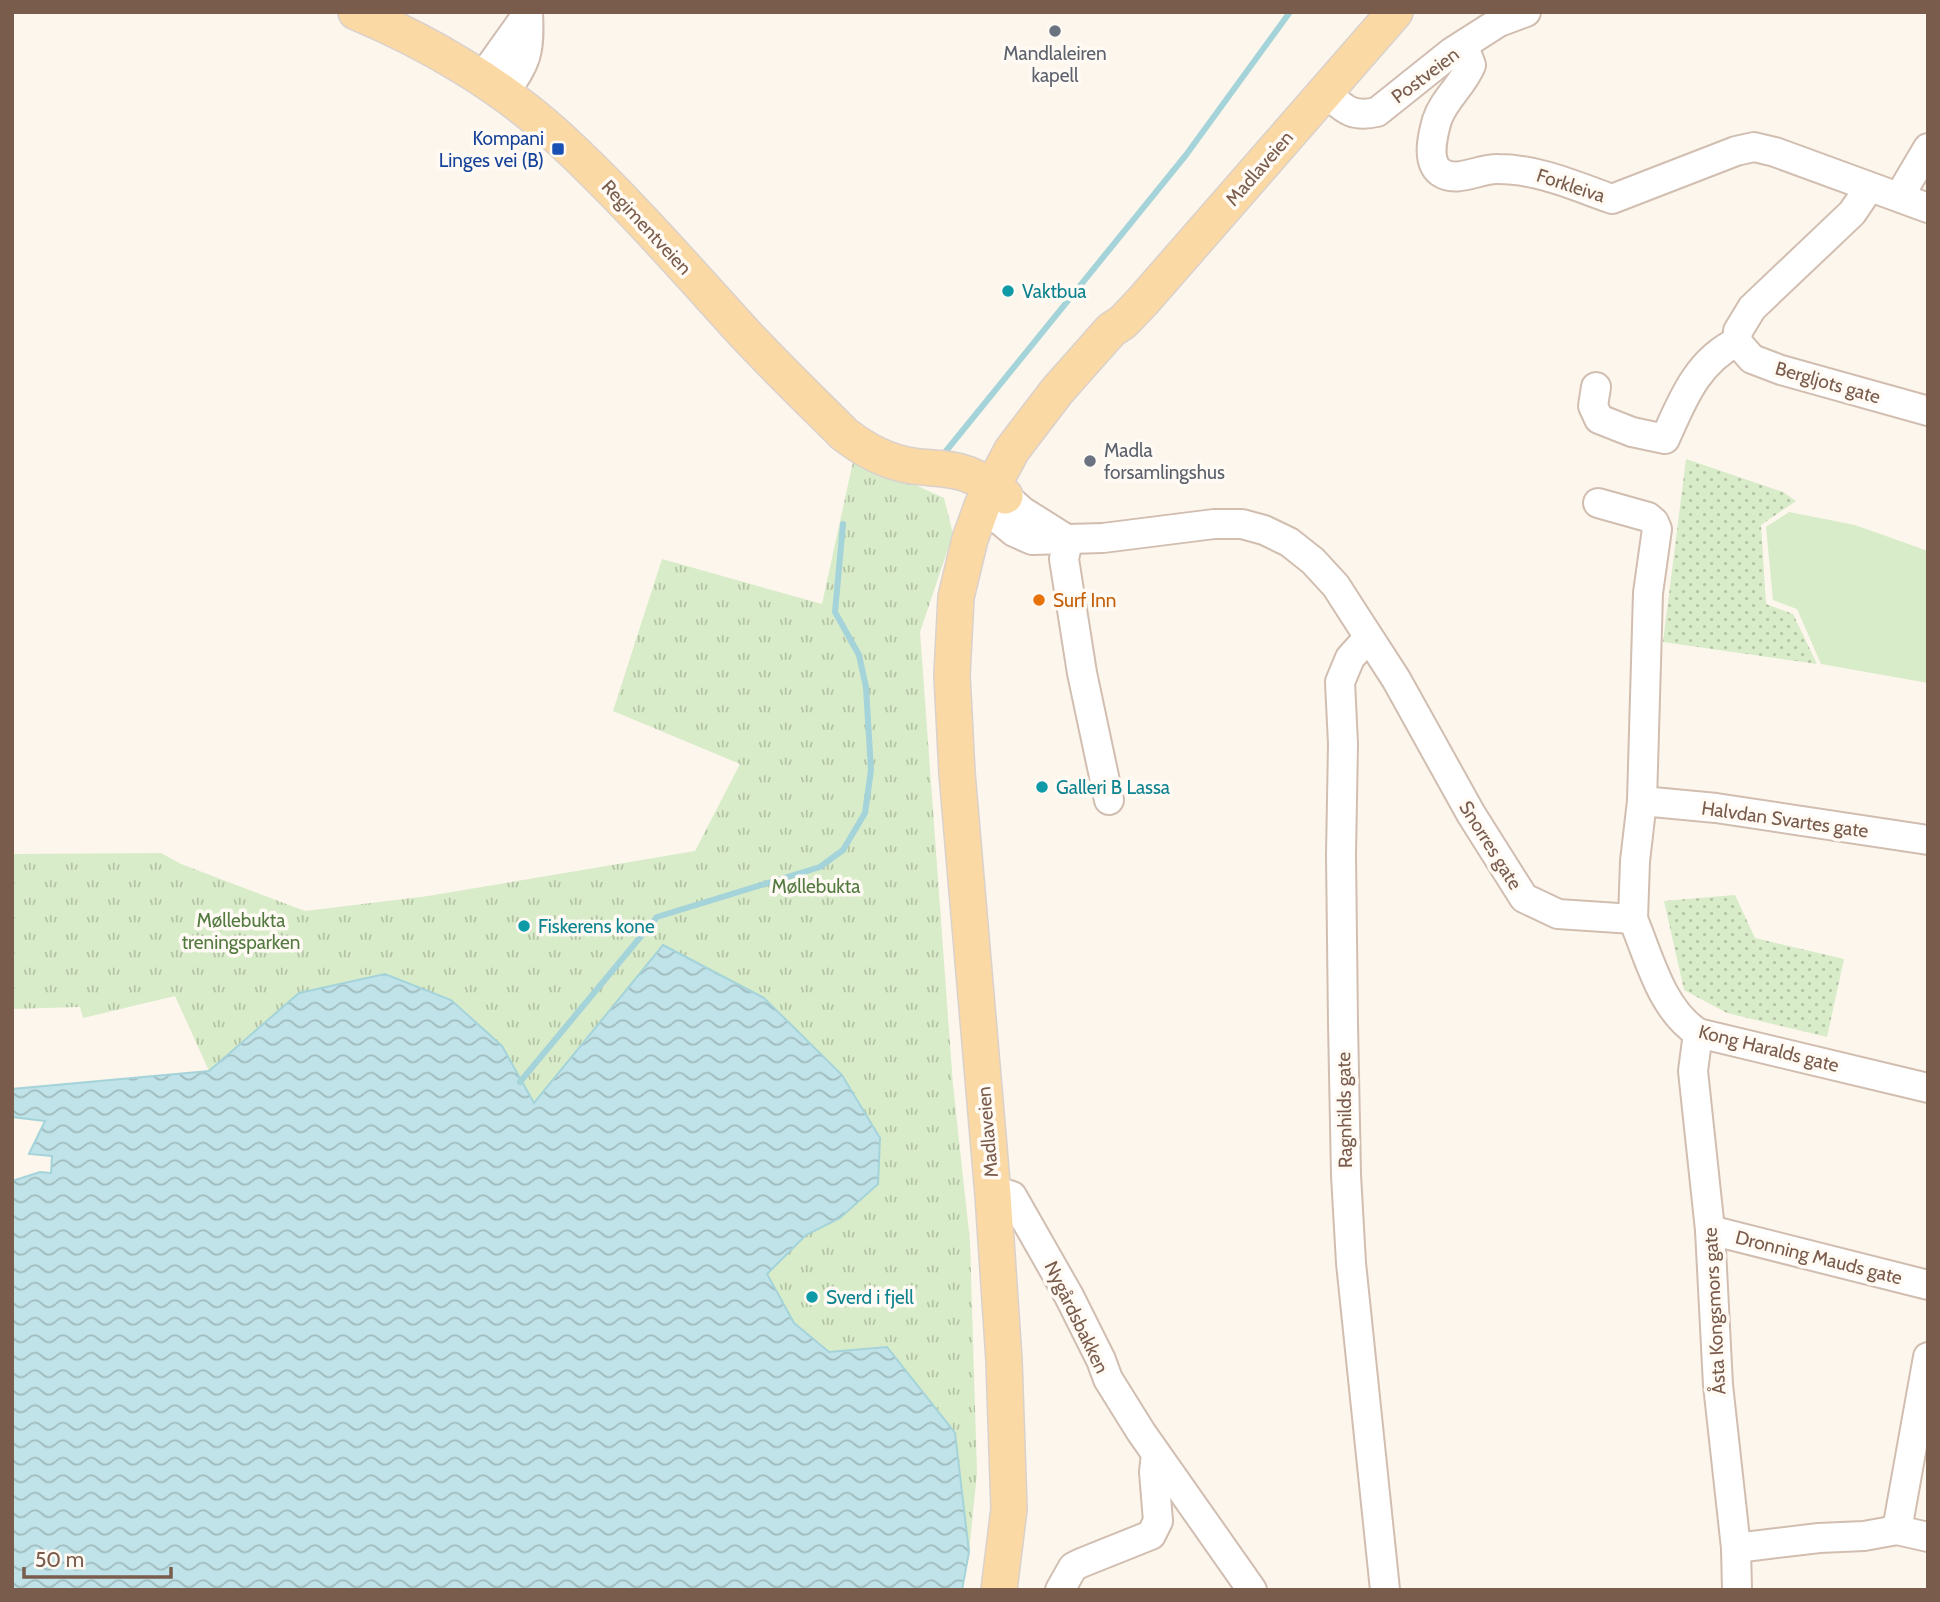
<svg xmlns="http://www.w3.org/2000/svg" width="1940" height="1602" font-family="Cabin,sans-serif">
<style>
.grass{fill:url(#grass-dots)}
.park{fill:url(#park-tufts)}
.pitch{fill:#d8ecc9}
.water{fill:url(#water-waves);stroke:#a5d3da;stroke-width:2}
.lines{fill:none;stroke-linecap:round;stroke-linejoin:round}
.stream{stroke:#a5d3da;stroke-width:6}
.minor-casing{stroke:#d1beb0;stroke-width:32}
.major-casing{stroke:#dad1cd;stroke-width:38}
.minor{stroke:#fff;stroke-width:28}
.major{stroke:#fbd9a5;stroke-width:35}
.worship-dot{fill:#6b7280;stroke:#fffaf3;stroke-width:2.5}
.transit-dot{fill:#1a4fb4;stroke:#fffaf3;stroke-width:2.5}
.culture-dot{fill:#0f9aa8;stroke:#fffaf3;stroke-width:2.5}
.food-dot{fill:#e8710a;stroke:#fffaf3;stroke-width:2.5}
.labels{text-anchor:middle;stroke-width:7;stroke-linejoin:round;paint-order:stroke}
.worship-label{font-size:19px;fill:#5b616d;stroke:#fffaf3}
.street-label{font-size:19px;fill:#7a5c4d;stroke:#fffaf3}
.transit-label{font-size:19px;fill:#164399;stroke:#fffaf3;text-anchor:end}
.culture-label{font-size:19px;fill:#0d838f;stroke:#fffaf3;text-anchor:start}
.food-label{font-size:19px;fill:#c56008;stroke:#fffaf3;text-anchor:start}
.park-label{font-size:19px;fill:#537a41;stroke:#fffaf3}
</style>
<defs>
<pattern id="grass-dots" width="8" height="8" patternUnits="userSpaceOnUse" patternTransform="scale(1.75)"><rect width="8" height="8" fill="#d8ecc9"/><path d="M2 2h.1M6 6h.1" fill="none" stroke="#b4c2a5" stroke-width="1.8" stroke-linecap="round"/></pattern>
<pattern id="park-tufts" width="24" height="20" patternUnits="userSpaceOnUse" patternTransform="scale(1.75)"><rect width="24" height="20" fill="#d8ecc9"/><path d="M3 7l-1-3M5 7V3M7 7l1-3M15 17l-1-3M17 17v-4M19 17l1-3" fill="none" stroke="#b4c2a5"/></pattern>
<pattern id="water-waves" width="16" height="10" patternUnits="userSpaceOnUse" patternTransform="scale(1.75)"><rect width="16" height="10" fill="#bfe3e8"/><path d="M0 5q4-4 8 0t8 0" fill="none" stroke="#a0bbbe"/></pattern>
</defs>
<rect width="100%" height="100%" fill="#fdf6ec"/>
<g class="grass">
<polygon points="1686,459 1783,492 1796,501 1761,525 1766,604 1793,614 1817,664 1663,642"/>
<polygon points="1735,895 1755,938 1844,959 1827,1037 1727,1013 1684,990 1664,901"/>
</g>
<polygon class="park" points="854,457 944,498 953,534 920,632 953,1085 970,1241 977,1473 969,1552 955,1433 887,1348 829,1353 794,1323 767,1274 806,1235 840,1218 663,945 534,1103 502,1046 299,993 209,1071 175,996 83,1018 80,1007 12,1009 12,854 161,853 181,864 305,911 428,896 695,851 740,764 613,711 662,559 822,604"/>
<polygon class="pitch" points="1789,512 1855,525 1928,551 1928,683 1821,664 1797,609 1773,600 1766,527"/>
<polygon class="water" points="663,945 764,998 842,1075 880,1138 878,1184 840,1218 806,1235 767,1274 794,1323 829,1352 887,1347 955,1433 969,1552 962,1590 12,1590 12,1181 40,1172 51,1173 52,1156 29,1154 45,1121 12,1117 12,1089 209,1071 299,993 385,974 451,1000 502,1046 534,1103"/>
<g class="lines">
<g class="stream">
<polyline points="946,451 1186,155 1290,12"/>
<polyline points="520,1082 657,917 820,867 843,850 865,813 871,770 866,687 859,655 835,612 843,524"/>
</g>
<g class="minor-casing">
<g id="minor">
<path d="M1464,46L1471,65C1463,85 1444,99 1437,120C1433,134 1426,161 1440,172C1457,184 1480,168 1498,169C1538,169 1575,186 1612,199L1736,151L1754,147L1775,152L1928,208"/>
<polyline points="481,79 528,13"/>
<path d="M1325,92C1344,108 1350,118 1377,112L1452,52L1499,22L1526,12"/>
<path d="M503,94C527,62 530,53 528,12"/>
<polyline points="1869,188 1852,213 1752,308 1738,331 1737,342 1752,359 1781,370 1928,411"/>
<polyline points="1899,197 1928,148"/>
<path d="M1596,387L1593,406L1599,419L1632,432L1665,439C1682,401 1697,361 1737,342"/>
<polyline points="1005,496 1022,511 1068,540"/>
<polyline points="996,517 1014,532 1032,540 1103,538 1214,524 1242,524 1264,530 1289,542 1313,561 1336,586 1352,611 1396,679 1471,814 1524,898 1558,914 1633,919 1635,861 1642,801 1648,593 1657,529 1654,522 1648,517 1598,503"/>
<polyline points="1068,540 1064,559 1082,673 1109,800"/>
<polyline points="1368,638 1350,658 1340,682 1343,744 1341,855 1343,1023 1346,1175 1351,1263 1385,1590"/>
<polyline points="1642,801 1716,808 1928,840"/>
<path d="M1633,919C1649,957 1661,1009 1698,1033L1928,1088"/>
<polyline points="1698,1033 1693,1071 1710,1230 1718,1385 1736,1548 1737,1590"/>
<polyline points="993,1195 1003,1193 1012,1196 1069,1296 1101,1360 1108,1379 1141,1432 1252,1590"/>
<polyline points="1710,1230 1928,1285"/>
<polyline points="1897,1530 1928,1357"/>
<polyline points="1736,1548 1819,1538 1864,1536 1897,1530 1928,1537"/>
<polyline points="1060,1590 1073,1567 1081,1563 1151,1535 1158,1521 1154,1472 1156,1454"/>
</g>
</g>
<g class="major-casing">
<g id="major">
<path d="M356,12C428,42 501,85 559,138C626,200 685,268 746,335C778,369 811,401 844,434C865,450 886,462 913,466C931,469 949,467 967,474C981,479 993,488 1005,496"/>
<polyline points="999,1590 1009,1509 1004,1360 993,1195 957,773 952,675 956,597 970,539 982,506 1012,450 1057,391 1111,330 1123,322 1143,301 1395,12"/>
</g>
</g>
<use href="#minor" class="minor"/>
<use href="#major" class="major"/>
</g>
<g class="worship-dot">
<circle cx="1055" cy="31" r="7"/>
<circle cx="1090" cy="461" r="7"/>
</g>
<rect class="transit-dot" x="551" y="142" width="14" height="14" rx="3.5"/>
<g class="culture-dot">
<circle cx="1008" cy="291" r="7"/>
<circle cx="1042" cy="787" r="7"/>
<circle cx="524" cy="926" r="7"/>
<circle cx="812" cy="1297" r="7"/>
</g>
<circle class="food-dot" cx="1039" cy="600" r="7"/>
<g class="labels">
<g class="worship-label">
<text x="1055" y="60">Mandlaleiren<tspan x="1055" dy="22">kapell</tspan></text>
<text x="1104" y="457" text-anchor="start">Madla<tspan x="1104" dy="22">forsamlingshus</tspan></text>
</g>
<g class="street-label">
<text transform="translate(1425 75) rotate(-37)" y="7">Postveien</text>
<text transform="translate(1259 168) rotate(-49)" y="7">Madlaveien</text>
<text transform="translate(1571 185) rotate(18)" y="7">Forkleiva</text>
<text transform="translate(647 227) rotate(47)" y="7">Regimentveien</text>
<text transform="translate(1828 382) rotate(16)" y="7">Bergljots gate</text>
<text transform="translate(1785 819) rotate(8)" y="7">Halvdan Svartes gate</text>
<text transform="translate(1491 845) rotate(58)" y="7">Snorres gate</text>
<text transform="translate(1769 1048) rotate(14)" y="7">Kong Haralds gate</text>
<text transform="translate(1344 1110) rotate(-91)" y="7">Ragnhilds gate</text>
<text transform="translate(987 1132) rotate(-95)" y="7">Madlaveien</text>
<text transform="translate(1819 1257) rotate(14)" y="7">Dronning Mauds gate</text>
<text transform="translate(1714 1311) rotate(-93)" y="7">Åsta Kongsmors gate</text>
<text transform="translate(1077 1317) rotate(64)" y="7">Nygårdsbakken</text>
</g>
<g class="transit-label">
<text x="544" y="145">Kompani<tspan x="544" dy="22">Linges vei (B)</tspan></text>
</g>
<g class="culture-label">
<text x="1022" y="298">Vaktbua</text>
<text x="1056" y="794">Galleri B Lassa</text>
<text x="538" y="933">Fiskerens kone</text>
<text x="826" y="1304">Sverd i fjell</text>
</g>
<g class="food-label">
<text x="1053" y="607">Surf Inn</text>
</g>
<g class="park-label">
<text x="816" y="893">Møllebukta</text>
<text x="241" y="927">Møllebukta<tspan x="241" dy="22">treningsparken</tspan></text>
</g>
</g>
<rect width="1940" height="1602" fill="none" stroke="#7a5c4d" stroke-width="28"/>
<path d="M24 1567v10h147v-10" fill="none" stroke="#7a5c4d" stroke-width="3.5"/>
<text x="35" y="1567" font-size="21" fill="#7a5c4d" stroke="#fffaf3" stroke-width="5" paint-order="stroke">50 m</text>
</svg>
